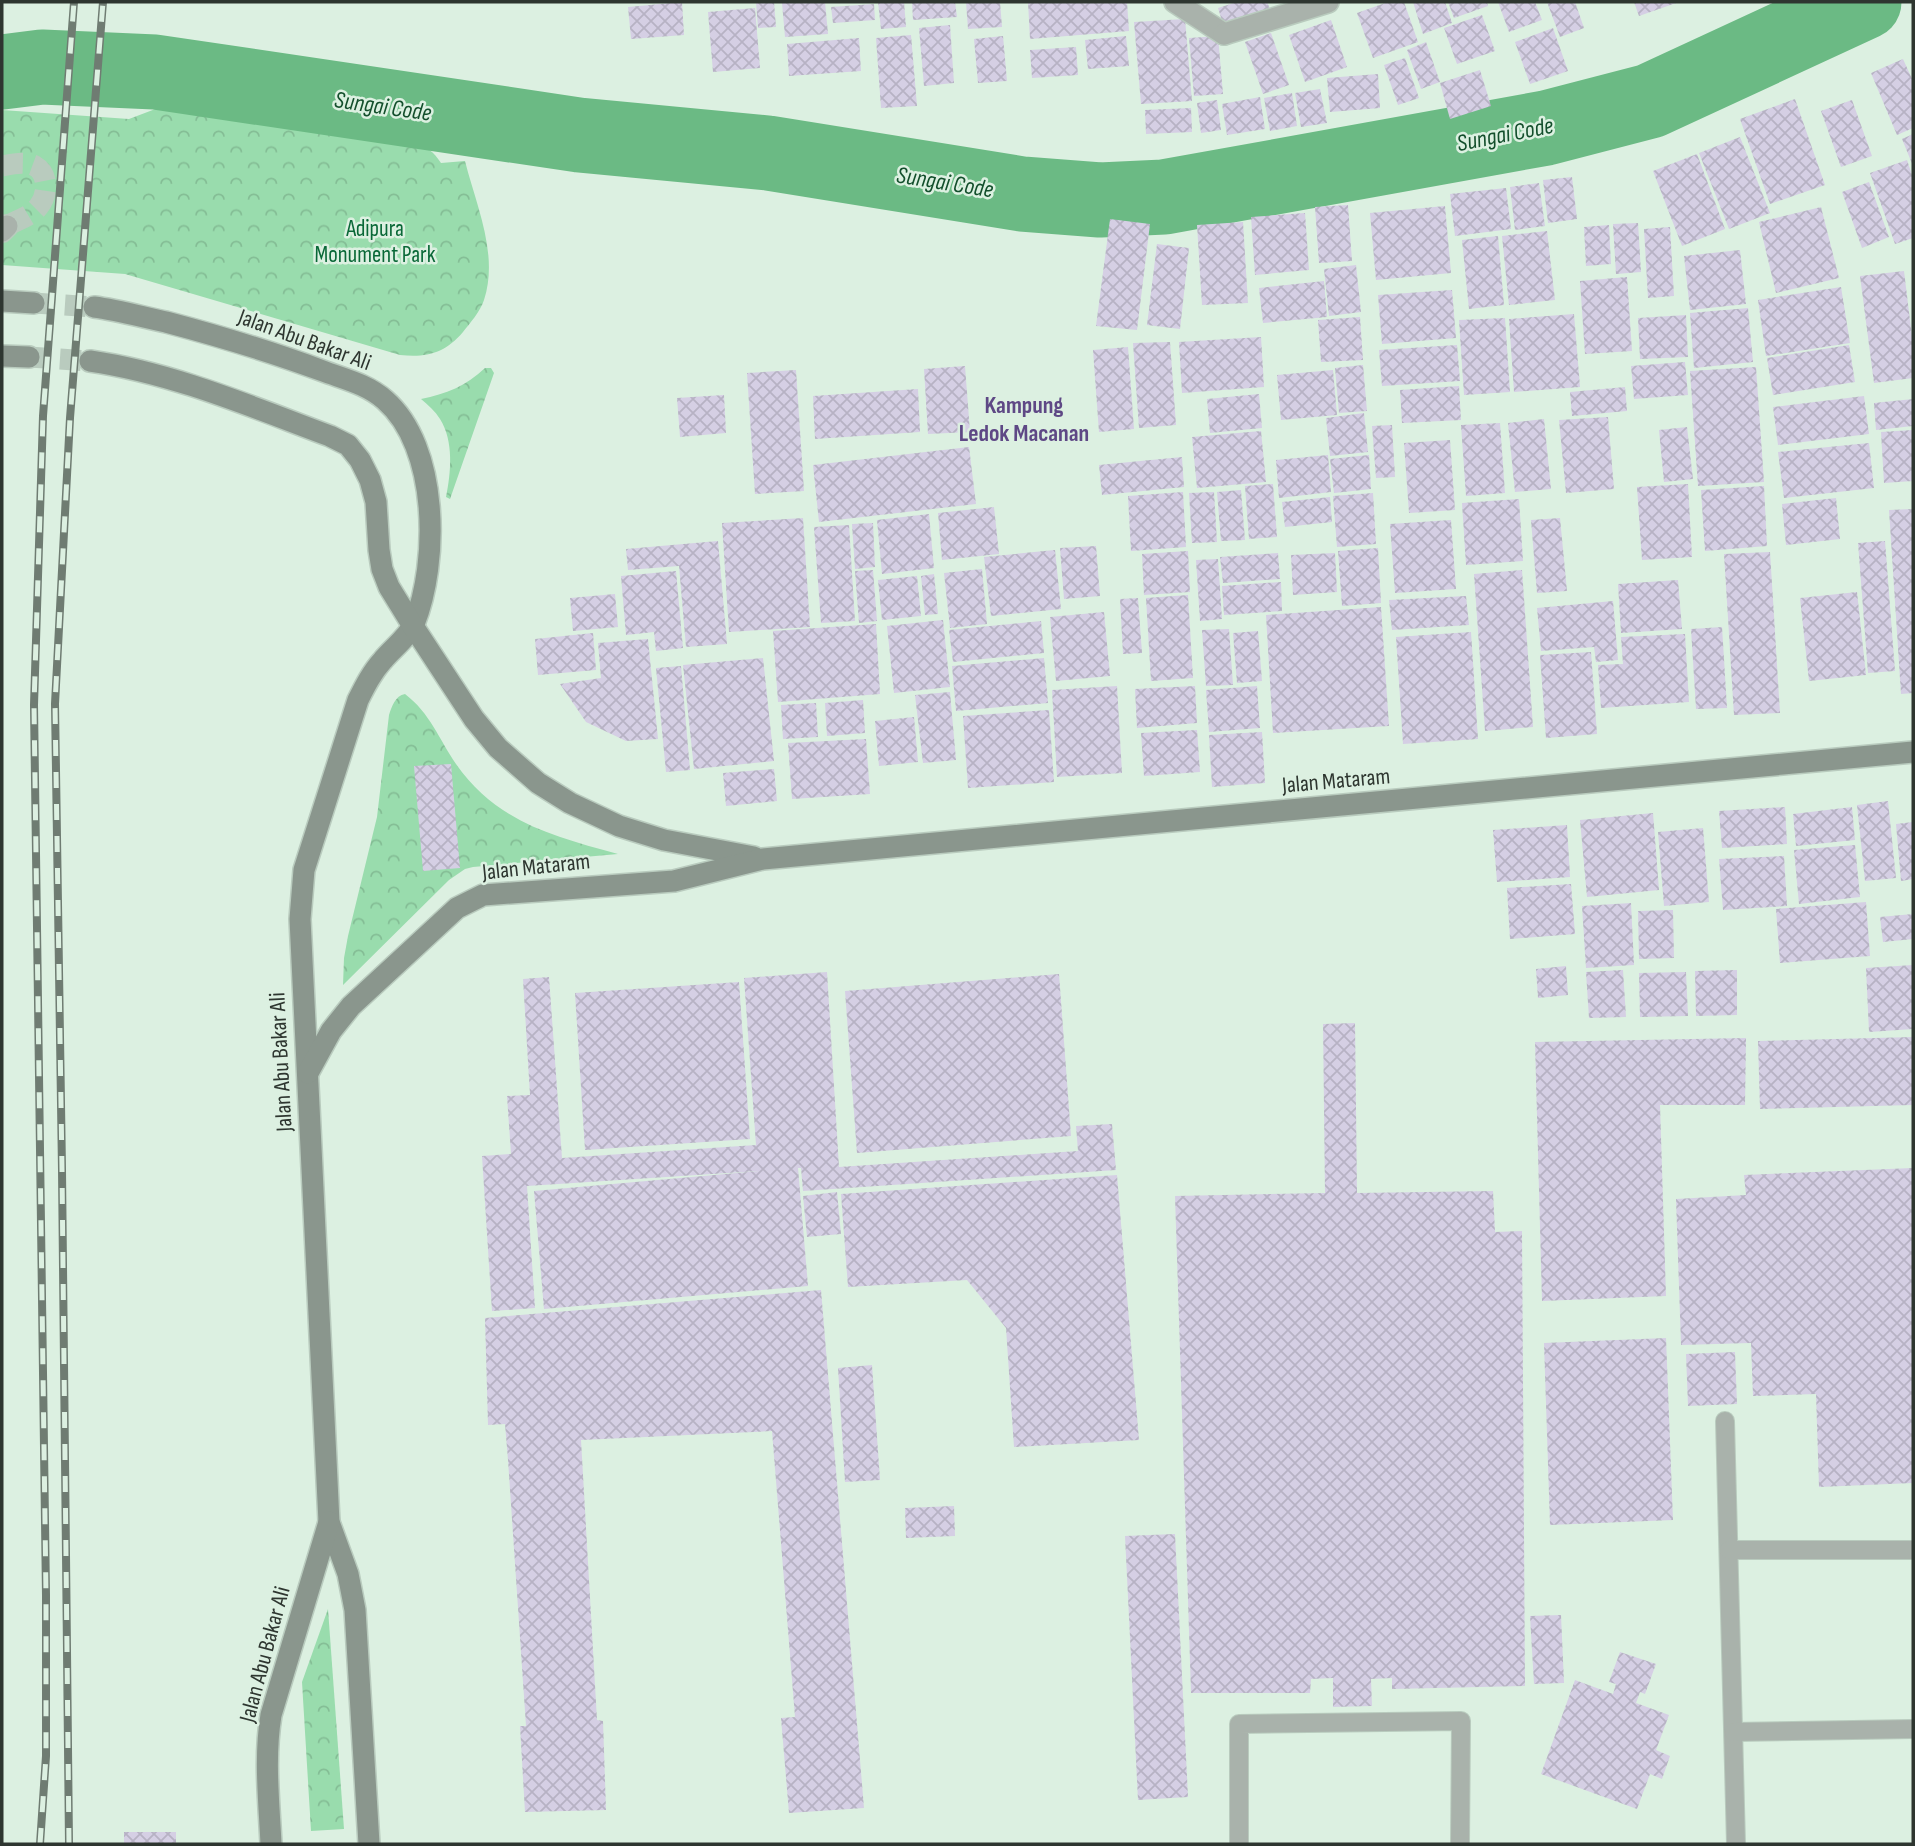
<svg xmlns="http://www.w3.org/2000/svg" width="1915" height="1846" font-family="'Sofia Sans Condensed',sans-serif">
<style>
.forest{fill:url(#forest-crowns)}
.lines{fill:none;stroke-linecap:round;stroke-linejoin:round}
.river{stroke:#6bba84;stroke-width:75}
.building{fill:url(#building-cross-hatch)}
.minor-tunnel{stroke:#b9cbbe;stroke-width:21;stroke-dasharray:21 10;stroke-linecap:butt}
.secondary-tunnel{stroke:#b9cbbe;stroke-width:21;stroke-dasharray:21 10;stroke-linecap:butt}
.service-casing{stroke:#b9cbbe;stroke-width:20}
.minor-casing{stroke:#b9cbbe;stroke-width:24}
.secondary-casing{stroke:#b9cbbe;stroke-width:24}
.service{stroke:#a9b2ab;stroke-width:18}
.minor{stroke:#a9b2ab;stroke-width:21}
.secondary{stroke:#8a968d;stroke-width:21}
.rail-casing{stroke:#6f7c72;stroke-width:8}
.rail{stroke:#dcf0e1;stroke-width:5;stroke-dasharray:16;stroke-linecap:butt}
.labels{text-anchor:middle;stroke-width:5;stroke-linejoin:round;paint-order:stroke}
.park-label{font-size:23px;fill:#096837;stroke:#dcf0e1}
.street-label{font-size:23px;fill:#2e3630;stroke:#dcf0e1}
.water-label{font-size:24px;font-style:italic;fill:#134f2c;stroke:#dcf0e1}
.neighbourhood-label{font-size:24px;font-weight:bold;fill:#5e4885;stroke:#dcf0e1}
</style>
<defs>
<pattern id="forest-crowns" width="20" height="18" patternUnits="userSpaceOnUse" patternTransform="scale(1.75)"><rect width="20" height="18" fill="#99dcad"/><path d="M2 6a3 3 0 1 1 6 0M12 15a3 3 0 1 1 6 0" fill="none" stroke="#84bd95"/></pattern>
<pattern id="building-cross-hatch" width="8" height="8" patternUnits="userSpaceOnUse" patternTransform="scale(1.75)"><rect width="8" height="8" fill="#d5cfe4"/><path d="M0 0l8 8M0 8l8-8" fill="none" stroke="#b7b2c4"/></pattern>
</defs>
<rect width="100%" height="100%" fill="#dcf0e1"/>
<g class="forest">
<path d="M158,108L415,142C427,147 434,152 441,163L465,161C476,205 499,254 484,300C480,312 470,323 463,332C445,353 427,358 400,355L125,274L2,265V110L129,119Z"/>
<path d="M485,368H491L494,373L450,499L446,497C451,473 454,441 440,419C435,411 428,405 421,399C446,394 466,386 485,368Z"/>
<path d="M405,694C430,713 439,739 456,764C497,822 552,836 618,854L473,867L465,869L449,880L343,985L344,958L348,936L377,817L389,715C392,706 395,696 405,694Z"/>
<polygon points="328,1609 344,1829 311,1831 302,1682"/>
</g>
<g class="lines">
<polyline class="river" points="2,72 42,67 155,72 579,135 768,153 1022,194 1100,200 1164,197 1546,128 1650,101 1864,2"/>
</g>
<g class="building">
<polygon points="682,2 684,35 631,39 628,7"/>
<polygon points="756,2 774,2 776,27 758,28"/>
<polygon points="805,2 825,2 828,34 785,37 782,3"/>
<polygon points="878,2 904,2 906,27 881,29"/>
<polygon points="912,2 955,2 957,17 913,20"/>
<polygon points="966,2 1000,2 1002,27 968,29"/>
<polygon points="1028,2 1127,2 1129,31 1030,39"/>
<polygon points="1237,2 1267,2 1271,11 1224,27 1218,8"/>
<polygon points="1388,2 1404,2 1418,42 1373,58 1357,13"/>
<polygon points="1413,2 1445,2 1452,23 1423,34"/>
<polygon points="1448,2 1487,2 1488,6 1454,18"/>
<polygon points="1498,2 1535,2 1542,20 1509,32"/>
<polygon points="1547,2 1575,2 1584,28 1560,37"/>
<polygon points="1634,2 1679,2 1639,16"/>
<polygon points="874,4 875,20 833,23 831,7"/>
<polygon points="755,8 760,68 713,72 708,12"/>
<polygon points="1482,15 1495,51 1457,64 1444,28"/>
<polygon points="1185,19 1192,101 1141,104 1134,22"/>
<polygon points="1331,20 1347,67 1305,82 1289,35"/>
<polygon points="950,25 954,83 924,86 919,28"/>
<polygon points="1553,28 1568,71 1530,84 1515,42"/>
<polygon points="1271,33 1289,85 1263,94 1245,42"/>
<polygon points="911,35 917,106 881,108 876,38"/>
<polygon points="1003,36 1007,81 978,83 974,39"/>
<polygon points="1126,36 1129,66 1088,69 1085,40"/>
<polygon points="1218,36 1223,94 1194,96 1189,38"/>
<polygon points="859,38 861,71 789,76 787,44"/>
<polygon points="1426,42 1440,82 1421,89 1407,50"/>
<polygon points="1076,47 1078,75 1032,78 1030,50"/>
<polygon points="1405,58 1419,98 1398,105 1384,65"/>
<polygon points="1903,59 1913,81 1913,128 1897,135 1871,73"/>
<polygon points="1480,70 1491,106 1450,119 1440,83"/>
<polygon points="1378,74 1380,108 1330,112 1327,78"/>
<polygon points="1320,89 1327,123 1301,127 1295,93"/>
<polygon points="1292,93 1297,126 1270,131 1264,98"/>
<polygon points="1260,97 1265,129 1227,135 1222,104"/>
<polygon points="1795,99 1825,185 1770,204 1740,119"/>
<polygon points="1217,100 1221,130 1201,133 1197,103"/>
<polygon points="1852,100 1872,156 1841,167 1821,111"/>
<polygon points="1191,108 1192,132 1146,134 1145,110"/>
<polygon points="1913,134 1913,166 1902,139"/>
<polygon points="1740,137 1770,213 1729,229 1699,153"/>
<polygon points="1697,154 1725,229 1682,246 1653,171"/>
<polygon points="1907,160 1913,178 1913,238 1895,244 1870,173"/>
<polygon points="1572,177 1577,219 1548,223 1543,180"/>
<polygon points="1869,182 1889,237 1862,248 1842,192"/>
<polygon points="1539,183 1545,226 1515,230 1510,187"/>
<polygon points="1506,188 1511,229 1455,236 1450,194"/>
<polygon points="1348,205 1352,261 1319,263 1315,207"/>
<polygon points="1445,206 1451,273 1376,280 1370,213"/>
<polygon points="1821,207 1839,278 1776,293 1759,222"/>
<polygon points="1305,213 1309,270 1255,275 1251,217"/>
<polygon points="1110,219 1150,224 1137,330 1096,326"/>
<polygon points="1243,222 1248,303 1202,305 1197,225"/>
<polygon points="1638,223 1641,272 1616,274 1613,224"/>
<polygon points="1609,225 1611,264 1586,266 1584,227"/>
<polygon points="1670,227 1674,296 1648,298 1644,229"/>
<polygon points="1547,231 1555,300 1509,305 1502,236"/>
<polygon points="1498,236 1504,305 1469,309 1462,240"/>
<polygon points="1157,244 1189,248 1180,329 1147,325"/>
<polygon points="1740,250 1746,304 1690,310 1684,256"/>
<polygon points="1356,265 1361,312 1329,316 1324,269"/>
<polygon points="1904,271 1913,345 1913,378 1874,383 1860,276"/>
<polygon points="1627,277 1632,351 1585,354 1580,281"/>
<polygon points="1324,281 1327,317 1263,323 1259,288"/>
<polygon points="1841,287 1850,343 1766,356 1758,300"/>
<polygon points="1452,290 1456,338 1382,344 1378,295"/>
<polygon points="1748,308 1753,362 1694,368 1690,313"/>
<polygon points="1574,314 1580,387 1514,392 1509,319"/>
<polygon points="1686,315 1688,357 1640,359 1638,318"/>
<polygon points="1360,317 1363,360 1321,362 1318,320"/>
<polygon points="1505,318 1510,392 1464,395 1459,320"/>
<polygon points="1261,337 1264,387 1182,393 1179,342"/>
<polygon points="1170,342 1176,425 1139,428 1133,343"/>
<polygon points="1457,345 1460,381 1382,386 1379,350"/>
<polygon points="1849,345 1855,382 1773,395 1767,358"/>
<polygon points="1128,347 1134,429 1099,432 1093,350"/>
<polygon points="1685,362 1688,395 1634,399 1631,366"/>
<polygon points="1363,365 1367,411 1339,413 1335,368"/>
<polygon points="965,366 970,432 928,434 924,369"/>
<polygon points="1756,367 1764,482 1698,486 1690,371"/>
<polygon points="796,370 804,491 755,494 747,373"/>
<polygon points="1333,370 1337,415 1281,420 1277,375"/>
<polygon points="1459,386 1461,420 1402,423 1400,390"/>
<polygon points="1625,387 1627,411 1572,416 1570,392"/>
<polygon points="918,389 920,432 815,439 813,396"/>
<polygon points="1259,394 1262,428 1210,433 1207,399"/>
<polygon points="724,395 726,433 680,437 677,398"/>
<polygon points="1864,396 1869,434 1778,445 1773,407"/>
<polygon points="1913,399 1913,426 1876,430 1874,403"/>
<polygon points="1364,413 1368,452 1330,456 1326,418"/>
<polygon points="1608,417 1614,489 1566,493 1559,420"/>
<polygon points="1544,419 1551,489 1515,492 1508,423"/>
<polygon points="1500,423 1505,493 1466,496 1461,425"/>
<polygon points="1392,425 1395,477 1376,478 1372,426"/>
<polygon points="1687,427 1693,479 1664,482 1659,430"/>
<polygon points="1913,430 1913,481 1884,483 1881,432"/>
<polygon points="1261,431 1266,482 1197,488 1192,437"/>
<polygon points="1450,440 1455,510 1409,513 1404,443"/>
<polygon points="1869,443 1874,488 1784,498 1778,452"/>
<polygon points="969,447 976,504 819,522 813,465"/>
<polygon points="1328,455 1331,492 1279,498 1276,460"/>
<polygon points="1369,455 1371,489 1334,493 1330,459"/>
<polygon points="1182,457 1184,487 1102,495 1099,465"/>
<polygon points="1273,484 1277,537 1249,539 1245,486"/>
<polygon points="1688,484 1692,557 1642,560 1637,487"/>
<polygon points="1764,486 1767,546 1705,551 1701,490"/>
<polygon points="1241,490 1245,540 1221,541 1217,492"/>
<polygon points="1183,492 1186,547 1131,551 1128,496"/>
<polygon points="1214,492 1217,542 1192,543 1189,493"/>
<polygon points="1373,493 1376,544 1337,547 1333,496"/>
<polygon points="1330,497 1332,522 1285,527 1282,502"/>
<polygon points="1836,498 1840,539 1786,545 1782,504"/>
<polygon points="1519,499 1523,561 1466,565 1462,503"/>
<polygon points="994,507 999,554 942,560 938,513"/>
<polygon points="1913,509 1913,693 1901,694 1889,510"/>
<polygon points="929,514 934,568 882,574 877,520"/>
<polygon points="803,518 810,627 729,632 722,523"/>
<polygon points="1560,518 1567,591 1537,593 1531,520"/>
<polygon points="1451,520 1456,589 1395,593 1390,524"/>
<polygon points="873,523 875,567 855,569 852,524"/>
<polygon points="849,525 855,621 821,623 814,527"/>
<polygon points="718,541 727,644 686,647 679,566 628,570 626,549"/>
<polygon points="1885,541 1895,671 1868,673 1858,543"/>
<polygon points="1096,546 1100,596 1064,599 1060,548"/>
<polygon points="1378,548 1381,603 1342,606 1338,551"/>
<polygon points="1055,550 1061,609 991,616 984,557"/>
<polygon points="1188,551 1190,592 1144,595 1142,554"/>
<polygon points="1770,552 1780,713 1734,715 1724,554"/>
<polygon points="1278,553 1280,579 1223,583 1220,557"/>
<polygon points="1335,553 1337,592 1293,595 1291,555"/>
<polygon points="1218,559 1222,619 1200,621 1196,560"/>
<polygon points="982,569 987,624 950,628 944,573"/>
<polygon points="873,570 877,621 859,623 855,571"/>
<polygon points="1522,570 1533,727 1485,731 1474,574"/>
<polygon points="676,571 683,648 656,651 654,632 626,635 621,576"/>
<polygon points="934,574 938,614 925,615 921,576"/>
<polygon points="917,576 921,616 882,620 878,580"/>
<polygon points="1678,580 1682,629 1621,633 1618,584"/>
<polygon points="1281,582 1282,611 1224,615 1222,586"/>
<polygon points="1857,592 1866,675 1809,681 1800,598"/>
<polygon points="615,594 618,627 573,631 570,598"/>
<polygon points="1188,595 1193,678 1151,681 1146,598"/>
<polygon points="1466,596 1469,625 1392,630 1389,600"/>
<polygon points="1138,598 1142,653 1123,654 1120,599"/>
<polygon points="1613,601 1618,660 1596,662 1594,647 1541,651 1537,608"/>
<polygon points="1381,607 1389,726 1273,733 1266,615"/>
<polygon points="1104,612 1110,676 1056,681 1050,617"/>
<polygon points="943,620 950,687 894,693 887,626"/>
<polygon points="1041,621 1044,653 953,662 949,630"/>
<polygon points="876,624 880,694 778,702 773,631"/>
<polygon points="1722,627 1727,708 1696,709 1691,629"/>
<polygon points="1229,629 1233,685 1206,686 1202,630"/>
<polygon points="1258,631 1262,681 1237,683 1233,633"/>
<polygon points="1471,632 1478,739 1403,744 1396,637"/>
<polygon points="593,633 596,670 538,675 535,639"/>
<polygon points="1685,634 1689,702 1601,708 1598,665 1623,664 1621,637"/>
<polygon points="648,639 658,739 626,741 586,722 560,684 601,678 598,643"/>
<polygon points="1591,652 1597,734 1546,738 1540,655"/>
<polygon points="763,658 774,761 694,769 683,665"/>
<polygon points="1044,658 1048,703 956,711 952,666"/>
<polygon points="681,666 690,770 666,772 656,668"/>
<polygon points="1117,686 1122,773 1057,777 1052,690"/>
<polygon points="1195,686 1197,723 1137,728 1135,689"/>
<polygon points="1257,686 1260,728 1209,732 1206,690"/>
<polygon points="950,692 956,760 923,763 915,695"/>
<polygon points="863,700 865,733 827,736 825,703"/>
<polygon points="816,703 818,737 783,739 781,705"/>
<polygon points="1049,710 1054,782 968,788 963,716"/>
<polygon points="914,717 918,762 879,766 875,721"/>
<polygon points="1197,730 1200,772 1144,776 1141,733"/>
<polygon points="1262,732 1265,783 1212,787 1209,735"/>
<polygon points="866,739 870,794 792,799 788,743"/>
<polygon points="451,764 460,868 423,871 414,766"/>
<polygon points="774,769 777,801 726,806 723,773"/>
<polygon points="1888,801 1896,878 1865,881 1857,805"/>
<polygon points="1785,807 1787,844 1722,848 1719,811"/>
<polygon points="1852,807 1855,840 1796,846 1793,814"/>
<polygon points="1653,813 1659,890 1587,897 1580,820"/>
<polygon points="1913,822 1913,879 1901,881 1896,824"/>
<polygon points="1567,825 1570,877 1497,882 1493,830"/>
<polygon points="1703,828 1709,902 1664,906 1658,832"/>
<polygon points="1855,845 1860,897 1799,904 1794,850"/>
<polygon points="1784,856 1787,906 1723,910 1719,859"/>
<polygon points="1571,884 1575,934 1510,939 1507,888"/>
<polygon points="1866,902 1870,956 1780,963 1776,909"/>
<polygon points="1631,903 1634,965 1586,968 1582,906"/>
<polygon points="1673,910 1674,958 1639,959 1638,911"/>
<polygon points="1913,914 1913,939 1883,942 1880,917"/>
<polygon points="1913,965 1913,1029 1869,1032 1866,968"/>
<polygon points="1566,966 1568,995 1538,998 1536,969"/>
<polygon points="1623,970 1626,1017 1589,1018 1586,972"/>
<polygon points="1737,970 1737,1015 1696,1016 1695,971"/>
<polygon points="827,972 839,1167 1078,1151 1076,1126 1112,1124 1116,1170 803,1191 801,1168 798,1168 808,1286 544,1309 534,1191 759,1171 527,1186 535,1308 492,1311 482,1156 511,1154 507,1096 530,1095 523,979 549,977 562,1158 756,1145 744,978"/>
<polygon points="1686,972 1688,1016 1640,1017 1639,973"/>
<polygon points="1059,974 1071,1136 857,1153 845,991"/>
<polygon points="739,982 750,1139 585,1150 575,993"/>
<polygon points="1355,1023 1357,1193 1493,1191 1495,1232 1522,1231 1525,1686 1392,1689 1392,1678 1371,1679 1372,1706 1333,1707 1333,1678 1311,1679 1310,1693 1191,1693 1175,1196 1325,1193 1323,1024"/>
<polygon points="1913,1037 1913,1105 1760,1109 1758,1041"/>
<polygon points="1746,1038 1745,1105 1660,1105 1666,1296 1542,1301 1535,1042"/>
<polygon points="1913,1168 1913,1483 1819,1487 1816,1394 1753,1396 1751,1343 1681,1345 1676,1199 1746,1195 1744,1175"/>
<polygon points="1117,1175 1139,1440 1014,1447 1006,1328 967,1280 848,1287 841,1194"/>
<polygon points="837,1192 841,1234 807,1237 803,1196"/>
<polygon points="821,1290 864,1808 789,1813 781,1718 795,1717 772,1431 581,1440 597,1720 603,1721 606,1810 525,1812 520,1726 526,1726 508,1460 505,1424 488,1425 485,1318"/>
<polygon points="1666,1338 1673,1520 1550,1525 1544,1343"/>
<polygon points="1735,1352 1737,1404 1688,1406 1686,1354"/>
<polygon points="872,1365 880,1480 845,1482 838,1368"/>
<polygon points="954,1506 955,1536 906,1538 905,1508"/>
<polygon points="1175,1534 1188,1797 1138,1800 1125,1536"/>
<polygon points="1561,1615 1564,1683 1534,1684 1530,1616"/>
<polygon points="1620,1652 1656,1664 1645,1694 1640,1692 1636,1703 1669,1715 1656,1750 1670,1756 1662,1779 1650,1774 1637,1809 1541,1774 1575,1680 1613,1694 1616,1684 1609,1682"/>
<rect x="124" y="1832" width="52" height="12"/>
</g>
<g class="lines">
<path class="minor-tunnel" d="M2,166C12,164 25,161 35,166C49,174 48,195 39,206C32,216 17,220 7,226"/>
<g class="secondary-tunnel">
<polyline points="34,303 94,307"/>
<polyline points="29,357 90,361"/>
</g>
<g class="service-casing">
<g id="service">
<polyline points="1725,1421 1736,1844"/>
<polyline points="1729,1550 1913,1550"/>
<polyline points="1734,1732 1913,1729"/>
<polyline points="1239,1844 1239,1724 1461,1721 1460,1844"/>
</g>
</g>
<g class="minor-casing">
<g id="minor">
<polyline points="1175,2 1224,34"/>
<polyline points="1224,34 1328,2"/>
<polyline points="2,231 7,226"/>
</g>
</g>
<g class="secondary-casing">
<g id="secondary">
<polyline points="2,301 34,303"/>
<path d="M94,307C118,310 142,317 166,322C219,336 272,352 323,371C344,379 367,384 385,400C439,447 439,562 414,624C408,637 392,649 383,660C372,672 365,686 358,700L304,870L300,919L329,1522L348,1574L355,1610L369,1844"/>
<polyline points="2,356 29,357"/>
<path d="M90,361C173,373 252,407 330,436L348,445L360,460L370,480L376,502L379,550L382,569L389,587L413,626L474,719L498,748L538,783L570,803L619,826L664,840L754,857"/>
<polyline points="308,1073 331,1031 351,1006 457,908 483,895 674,881 763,859 1913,752"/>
<path d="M271,1844C269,1801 264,1758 271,1715L329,1522"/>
</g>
</g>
<use href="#service" class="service"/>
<use href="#minor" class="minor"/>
<use href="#secondary" class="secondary"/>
<g class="rail-casing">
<g id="rail">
<polyline points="40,1844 46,1756 46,1595 34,705 43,416 74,2"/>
<polyline points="69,1844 62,1170 55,704 70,418 103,2"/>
</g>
</g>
<use href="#rail" class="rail"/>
</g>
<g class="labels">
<g class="park-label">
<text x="375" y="236">Adipura<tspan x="375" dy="26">Monument Park</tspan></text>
</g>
<g class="street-label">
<text transform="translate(305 339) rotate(20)" y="8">Jalan Abu Bakar Ali</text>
<text transform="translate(1336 780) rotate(-5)" y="8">Jalan Mataram</text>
<text transform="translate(536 866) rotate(-6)" y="8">Jalan Mataram</text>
<text transform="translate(280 1062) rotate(-93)" y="8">Jalan Abu Bakar Ali</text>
<text transform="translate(264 1654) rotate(-75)" y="8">Jalan Abu Bakar Ali</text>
</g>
<g class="water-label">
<text transform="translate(383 106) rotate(8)" y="8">Sungai Code</text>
<text transform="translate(1505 134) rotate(-11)" y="8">Sungai Code</text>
<text transform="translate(945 182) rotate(9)" y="8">Sungai Code</text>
</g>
<g class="neighbourhood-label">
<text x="1024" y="413">Kampung<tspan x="1024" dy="28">Ledok Macanan</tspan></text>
</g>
</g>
<rect width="1915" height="1846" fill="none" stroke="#2e3630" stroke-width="7"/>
</svg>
